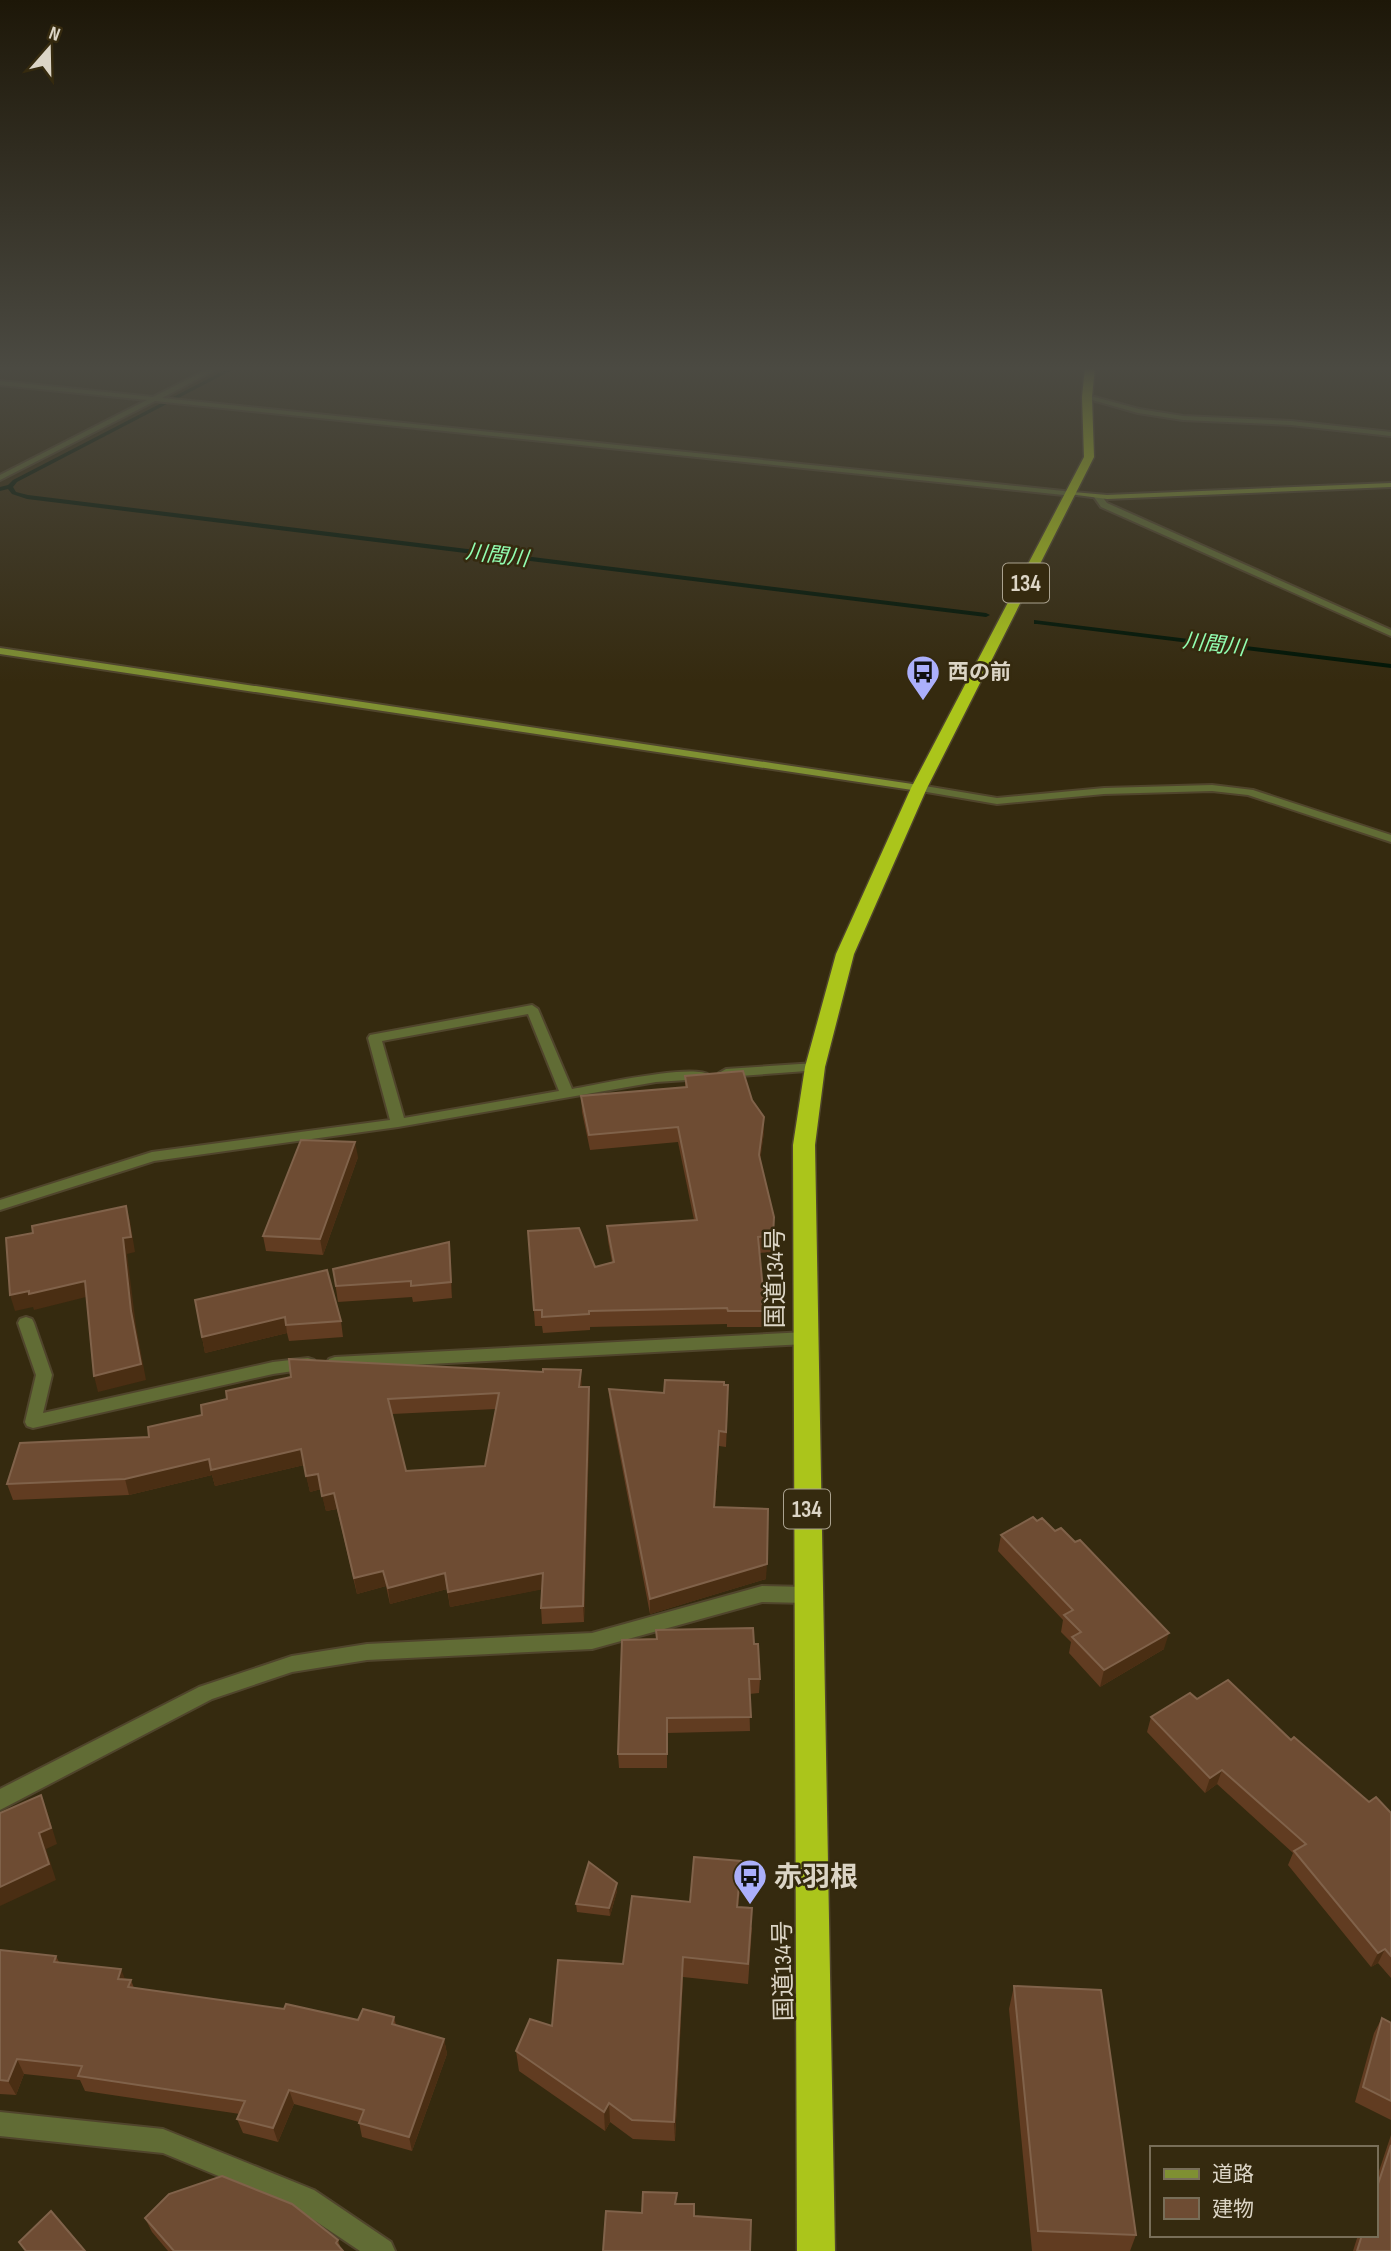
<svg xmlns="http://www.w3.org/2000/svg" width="1391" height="2251" font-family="'Sofia Sans Condensed','Noto Sans JP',sans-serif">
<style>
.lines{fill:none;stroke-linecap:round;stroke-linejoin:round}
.stream{fill:#001505;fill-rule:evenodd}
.street-casing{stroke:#50452c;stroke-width:4}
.secondary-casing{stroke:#50452c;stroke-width:4}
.highway-casing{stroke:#50452c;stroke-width:3}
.street{fill:#616c35;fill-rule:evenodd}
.secondary{fill:#7f9032;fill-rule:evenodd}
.highway{fill:#abc51b;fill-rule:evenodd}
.wall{fill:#613c21;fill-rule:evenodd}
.shaded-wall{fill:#4a2e13}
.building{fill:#6e4c33;stroke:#80624a;stroke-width:2;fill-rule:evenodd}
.labels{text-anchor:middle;stroke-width:5;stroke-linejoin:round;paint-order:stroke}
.far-water-label{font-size:21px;font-style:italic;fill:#92ffb2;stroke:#352a0f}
.far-poi-label{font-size:21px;font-weight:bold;fill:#dcd5c6;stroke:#352a0f;text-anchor:start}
.shield{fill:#352a0f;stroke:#aaa28f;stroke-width:2}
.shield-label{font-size:23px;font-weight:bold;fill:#dcd5c6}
.street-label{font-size:24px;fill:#dcd5c6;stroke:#352a0f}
.near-poi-label{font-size:28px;font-weight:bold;fill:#dcd5c6;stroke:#352a0f;text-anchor:start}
</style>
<rect width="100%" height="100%" fill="#352a0f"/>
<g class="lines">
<g class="stream">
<polygon points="231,367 238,367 17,482 13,487 16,492 28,495 986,613 990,615 986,617 27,499 12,494 8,489 0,491 0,487 8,485 13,480"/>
<polygon points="1034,620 1391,664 1391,668 1037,624 1034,624"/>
</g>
<g class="street-casing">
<g id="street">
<polygon points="212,367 220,367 162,398 1073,492 1077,494 1073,496 155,401 0,480 0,475 147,400 0,385 0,381 153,397"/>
<polygon points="1087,395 1139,409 1183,416 1291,421 1391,432 1391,436 1291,425 1183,420 1138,413 1085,398"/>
<polygon points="1095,495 1101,495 1107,503 1391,630 1391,636 1101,507 1094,497"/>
<polygon points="919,785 997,798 1104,788 1212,785 1253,790 1391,835 1391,842 1248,795 1212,791 1104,794 997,804 915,790 914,788"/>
<path d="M532,1005L538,1009L572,1089C595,1085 695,1063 709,1075L702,1079L656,1082L398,1127L154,1161L0,1210V1200L152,1152L390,1120L368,1038L370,1035ZM528,1014L559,1091L404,1118L382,1041Z"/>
<polygon points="815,1063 820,1064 822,1067 820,1070 726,1077 719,1073 726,1069"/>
<polygon points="26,1317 32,1319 34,1323 52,1375 43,1413 273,1362 308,1358 314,1360 316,1364 314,1368 273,1374 33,1428 27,1426 25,1422 36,1375 18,1323 20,1319"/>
<polygon points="806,1332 812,1334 814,1338 812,1342 806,1344 335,1369 329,1367 327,1363 329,1359 335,1357"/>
<polygon points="762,1586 808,1587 815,1590 817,1595 815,1600 808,1603 762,1602 592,1649 367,1660 292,1672 212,1699 0,1810 0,1789 199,1687 292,1656 367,1644 592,1633"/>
<polygon points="0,2112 163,2129 314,2190 391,2242 395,2251 360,2251 296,2208 163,2153 0,2136"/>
</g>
</g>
<g class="secondary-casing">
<g id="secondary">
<polygon points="1391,483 1391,487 1107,499 1069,494 1073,492 1107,495"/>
<polygon points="0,648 919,785 924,788 919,791 0,654"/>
</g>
</g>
<g class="highway-casing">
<polygon id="highway" points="1085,367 1095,367 1092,397 1094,457 927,788 854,954 825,1067 815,1145 835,2251 797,2251 793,1145 805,1067 836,954 911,788 1084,457 1082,397"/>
</g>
<use href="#street" class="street"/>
<use href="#secondary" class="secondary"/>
<use href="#highway" class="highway"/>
</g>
<g class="wall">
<polygon points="685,1076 752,1100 764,1132 760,1159 774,1217 772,1252 759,1253 765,1311 764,1327 727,1327 727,1324 590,1327 590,1330 543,1333 542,1326 535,1326 528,1231 595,1267 612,1262 608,1241 607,1226 694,1220 678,1142 590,1150 582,1112 581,1096 685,1087"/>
<polygon points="358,1157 323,1255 266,1251 263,1236"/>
<polygon points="449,1242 452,1298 413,1302 412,1297 338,1302 333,1269"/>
<polygon points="195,1300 341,1321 343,1337 289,1341 287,1333 205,1353"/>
<path d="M582,1387H589L590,1403L584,1622L542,1624L541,1608L542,1589L450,1607L447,1589L390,1604L386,1586L357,1594L337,1509L326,1511L321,1489L310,1492L304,1465L215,1486L212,1475L129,1495L13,1500L7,1484L149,1437L202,1415L201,1405ZM496,1409L485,1466L406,1471L392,1414Z"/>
<polygon points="609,1389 664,1393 728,1400 726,1447 719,1446 715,1507 766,1579 650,1614 610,1404"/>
<polygon points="1037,1521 1055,1531 1164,1649 1100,1687 1069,1653 1071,1642 1061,1632 1063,1620 998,1551 1001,1535"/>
<polygon points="656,1630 754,1644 760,1679 759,1693 749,1694 750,1731 667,1733 667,1768 619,1768 618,1754 656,1639"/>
<polygon points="1197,1699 1291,1740 1369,1802 1391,1813 1391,1978 1378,1963 1371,1967 1288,1865 1293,1853 1217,1784 1205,1793 1147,1732 1151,1717"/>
<polygon points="741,1881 738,1907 752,1928 748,1984 683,1977 675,2141 633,2139 610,2122 605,2131 519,2071 516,2051 552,2026 623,1964 690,1902"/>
<polygon points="617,1891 610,1916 577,1912 576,1904"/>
<polygon points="0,1950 56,1956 59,1962 131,1980 134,1988 358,2020 394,2017 396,2025 444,2039 447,2054 412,2151 362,2137 359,2122 294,2104 278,2142 243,2133 237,2119 240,2114 85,2091 80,2080 24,2074 16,2095 0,2094"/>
<polygon points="1014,1986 1136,2235 1130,2251 1032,2251 1009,2009"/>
<polygon points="1382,2018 1391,2023 1391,2120 1355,2102 1374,2033"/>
<polygon points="1391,2135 1391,2251 1353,2251 1358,2235 1375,2235 1375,2183"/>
<polygon points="145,2218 338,2240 341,2249 343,2251 168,2251 152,2232"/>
</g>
<g class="shaded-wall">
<polygon points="764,1117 764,1132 759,1171 759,1155"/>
<polygon points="355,1142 358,1157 323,1255 320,1239"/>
<polygon points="126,1206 130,1221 135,1252 127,1254 136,1326 146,1380 98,1392 94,1376 131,1311 123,1238"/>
<polygon points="449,1242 451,1258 452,1298 451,1282"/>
<polygon points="85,1281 90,1296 34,1310 33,1307 15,1311 10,1295 29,1291"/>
<polygon points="285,1317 287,1333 205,1353 202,1337"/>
<polygon points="581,1370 582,1386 580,1402 579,1387"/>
<polygon points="589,1387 590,1403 584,1622 583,1606"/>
<polygon points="719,1431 719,1446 714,1522 714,1507"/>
<polygon points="301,1449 304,1465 215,1486 212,1475 129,1495 125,1479 209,1459"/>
<polygon points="318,1474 321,1489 310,1492 306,1476"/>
<polygon points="334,1493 337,1509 326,1511 322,1496"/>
<polygon points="767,1564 766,1579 650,1614 650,1599"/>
<polygon points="383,1571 386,1586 357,1594 354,1578"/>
<polygon points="445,1573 447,1589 390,1604 388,1588"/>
<polygon points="543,1573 544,1589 450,1607 448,1592"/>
<polygon points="1169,1633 1164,1649 1100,1687 1104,1670"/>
<polygon points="1222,1770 1217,1784 1205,1793 1210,1778"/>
<polygon points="41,1795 47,1811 57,1844 46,1849 56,1880 0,1906 0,1887 39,1833"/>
<polygon points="741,1861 741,1881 736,1927 737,1907"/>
<polygon points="617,1883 617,1891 610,1916 609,1908"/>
<polygon points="1385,1949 1378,1963 1371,1967 1378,1953"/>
<polygon points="683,1957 683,1977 675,2141 674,2122"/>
<polygon points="121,1969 127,1984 118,1979"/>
<polygon points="444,2039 447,2054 412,2151 409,2137"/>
<polygon points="17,2059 24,2074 16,2095 8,2081"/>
<polygon points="289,2090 294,2104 278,2142 273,2128"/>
<polygon points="609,2103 610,2122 605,2131 604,2112"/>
</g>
<g class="building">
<polygon points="743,1071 752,1100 764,1117 759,1155 774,1217 773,1236 758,1237 765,1311 728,1311 727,1308 589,1311 589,1314 542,1317 542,1310 534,1310 528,1231 579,1228 595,1267 614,1262 607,1226 697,1220 678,1127 589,1135 581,1096 687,1087 685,1076"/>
<polygon points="301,1140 355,1142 320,1239 263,1236"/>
<polygon points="126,1206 131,1237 123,1238 131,1311 141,1364 94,1376 85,1281 29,1294 29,1291 10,1295 6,1238 33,1233 32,1226"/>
<polygon points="449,1242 451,1282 411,1286 411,1281 336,1286 333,1269"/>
<polygon points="327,1270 341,1321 286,1325 285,1317 202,1337 195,1300"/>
<path d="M289,1359L543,1372V1369L581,1370L579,1387H589L583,1606L541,1608L543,1573L448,1592L445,1573L388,1588L383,1571L354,1578L334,1493L322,1496L318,1474L306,1476L301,1449L211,1470L209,1459L125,1479L7,1484L20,1443L149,1437L148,1427L202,1415L201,1405L227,1399L226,1391L291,1377ZM499,1393L485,1466L406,1471L388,1399Z"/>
<polygon points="665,1380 724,1382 724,1385 728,1385 726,1432 719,1431 714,1507 768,1509 767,1564 650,1599 609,1389 664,1393"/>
<polygon points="1033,1517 1037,1521 1042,1518 1055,1531 1061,1528 1075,1542 1080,1540 1169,1633 1104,1670 1072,1637 1081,1632 1064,1615 1073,1610 1001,1535"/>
<polygon points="753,1628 754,1644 758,1644 760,1679 749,1679 751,1717 667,1718 667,1754 618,1754 622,1640 657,1639 656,1630"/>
<polygon points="1228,1680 1291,1740 1294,1737 1369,1802 1376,1797 1391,1813 1391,1956 1385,1949 1378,1953 1294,1851 1306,1844 1222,1770 1210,1778 1151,1717 1190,1693 1197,1699"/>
<polygon points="41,1795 51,1828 39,1833 49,1864 0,1887 0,1813"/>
<polygon points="694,1857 741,1861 737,1907 752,1908 748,1964 683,1957 674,2122 632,2120 609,2103 604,2112 516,2051 530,2019 552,2026 558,1960 623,1964 632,1896 690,1902"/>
<polygon points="589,1862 617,1883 609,1908 576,1904"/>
<polygon points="0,1950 56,1956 54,1962 121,1969 118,1979 131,1980 128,1987 284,2009 286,2004 358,2020 363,2009 394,2017 392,2024 444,2039 409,2137 359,2123 364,2110 289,2090 273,2128 237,2119 245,2101 78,2076 82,2066 17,2059 8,2081 0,2080"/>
<polygon points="1014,1986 1101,1990 1136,2235 1038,2231"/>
<polygon points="1382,2018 1391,2023 1391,2101 1363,2087"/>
<polygon points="1391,2145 1391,2251 1357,2251 1362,2235 1375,2235 1375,2193"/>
<polygon points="222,2176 292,2204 338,2240 336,2243 343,2251 174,2251 145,2218 169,2194"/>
<polygon points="643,2192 677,2193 675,2204 694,2204 694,2216 751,2220 750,2251 603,2251 606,2211 642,2213"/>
<polygon points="51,2211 85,2251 26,2251 19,2242"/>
</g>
<linearGradient id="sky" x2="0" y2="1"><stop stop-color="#1d1708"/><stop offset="0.54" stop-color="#4b4a42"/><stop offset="1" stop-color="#4b4a42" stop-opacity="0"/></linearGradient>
<rect width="1391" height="682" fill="url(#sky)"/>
<defs>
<g id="bus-pin" transform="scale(1.75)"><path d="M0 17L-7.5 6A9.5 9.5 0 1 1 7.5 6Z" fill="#abaffb" stroke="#352a0f"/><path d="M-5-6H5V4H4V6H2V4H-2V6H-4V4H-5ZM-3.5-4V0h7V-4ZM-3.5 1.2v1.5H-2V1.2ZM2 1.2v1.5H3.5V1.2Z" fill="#111"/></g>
</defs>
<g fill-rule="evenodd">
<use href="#bus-pin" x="923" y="672"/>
<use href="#bus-pin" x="750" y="1876"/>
</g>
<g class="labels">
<g class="far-water-label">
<text transform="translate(497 555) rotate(7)" y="7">川間川</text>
<text transform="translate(1214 644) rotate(7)" y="7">川間川</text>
</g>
<g class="far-poi-label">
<text x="948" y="679">西の前</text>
</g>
<g class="shield">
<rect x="1003" y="563.5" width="46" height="39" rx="5"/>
<rect x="784" y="1489.5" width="46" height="39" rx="5"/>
</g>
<g class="shield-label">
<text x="1026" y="591">134</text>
<text x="807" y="1517">134</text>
</g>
<g class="street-label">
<text transform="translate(775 1278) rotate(-90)" y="8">国道134号</text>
<text transform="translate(783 1971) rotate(-91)" y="8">国道134号</text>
</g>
<g class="near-poi-label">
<text x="774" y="1886">赤羽根</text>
</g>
</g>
<rect x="1150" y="2146" width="228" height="91" fill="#352a0f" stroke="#786e58" stroke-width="2"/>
<rect x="1164" y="2169" width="35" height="10" fill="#7f9032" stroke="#786e58" stroke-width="2"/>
<text x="1212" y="2181" font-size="21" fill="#dcd5c6">道路</text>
<rect x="1164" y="2198" width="35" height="21" fill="#6e4c33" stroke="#786e58" stroke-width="2"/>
<text x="1212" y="2216" font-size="21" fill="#dcd5c6">建物</text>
<g transform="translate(49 49) rotate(20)" stroke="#352a0f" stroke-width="5" paint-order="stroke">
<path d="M0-5L12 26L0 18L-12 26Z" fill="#dcd5c6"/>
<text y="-10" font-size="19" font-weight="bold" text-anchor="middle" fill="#dcd5c6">N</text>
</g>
</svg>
